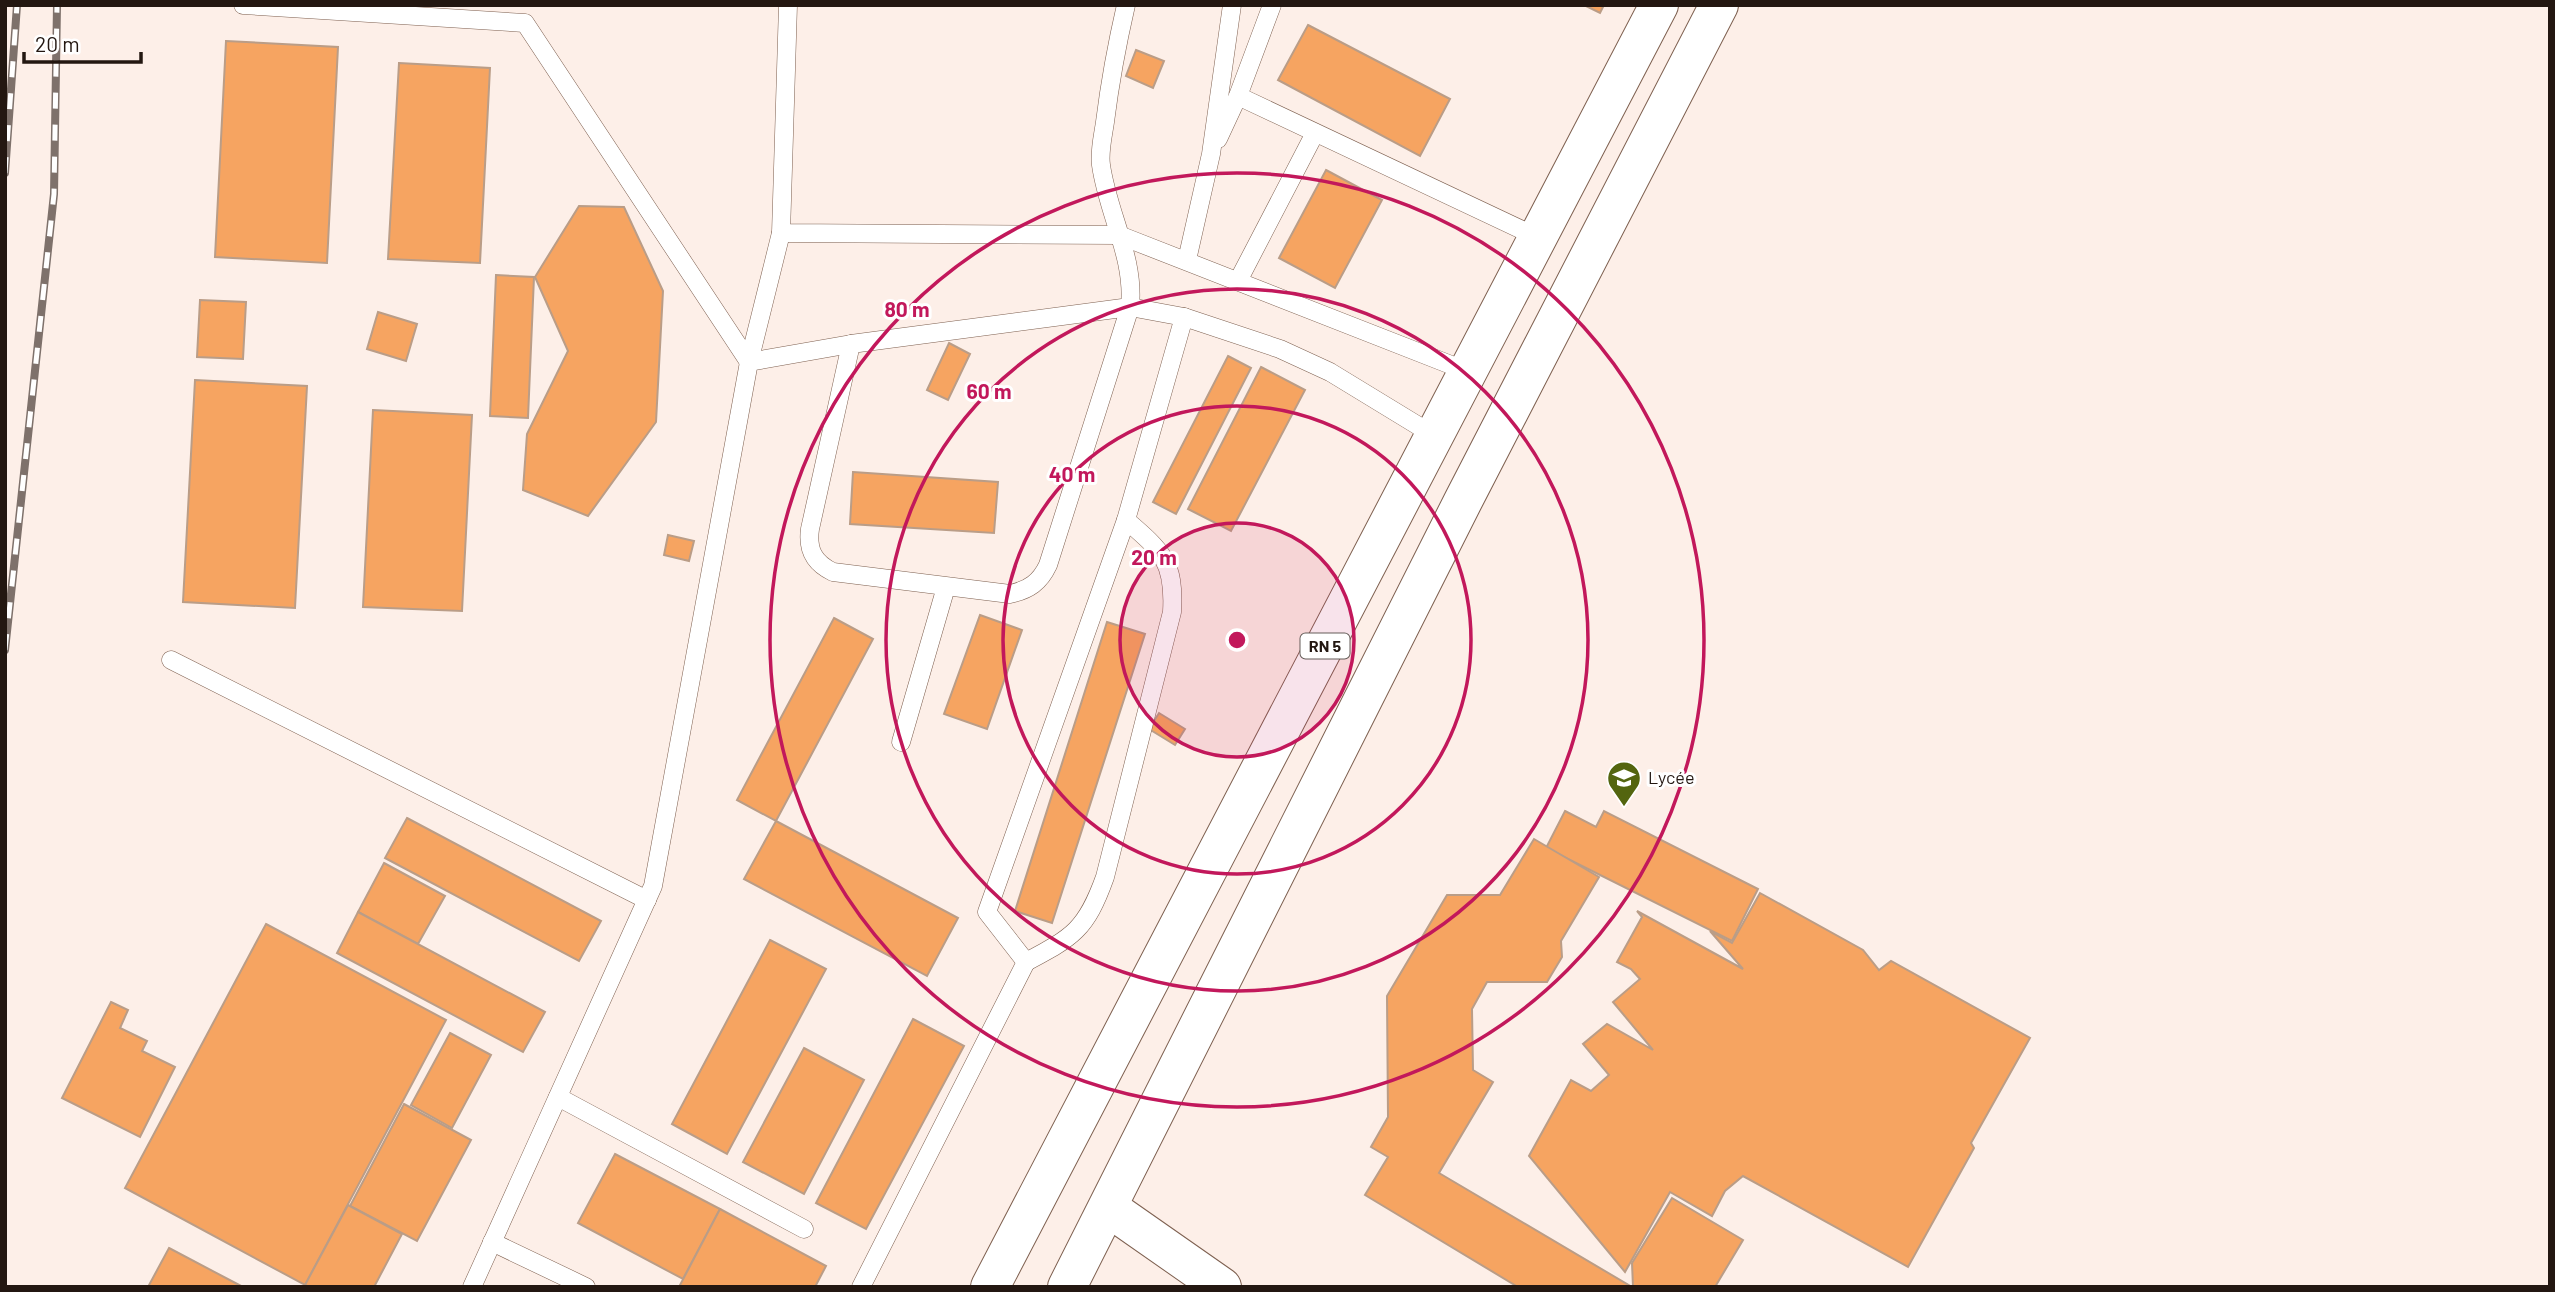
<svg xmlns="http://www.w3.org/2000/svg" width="2555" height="1292" font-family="Barlow,sans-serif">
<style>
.building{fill:#f6a461;stroke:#ba9d87;stroke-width:2}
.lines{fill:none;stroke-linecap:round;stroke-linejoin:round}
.lane-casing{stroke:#7e6050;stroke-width:19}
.secondary-casing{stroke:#7e6050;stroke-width:40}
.highway-casing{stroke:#7e6050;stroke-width:40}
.lane{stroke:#fff;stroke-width:18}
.secondary{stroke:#fff;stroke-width:38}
.highway{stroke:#fff;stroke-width:38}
.rail-casing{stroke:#7e716b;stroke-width:8}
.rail{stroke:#fff;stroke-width:5;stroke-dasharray:16;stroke-linecap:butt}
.ring{fill:none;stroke:#c2185b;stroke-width:3.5}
.labels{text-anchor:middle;stroke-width:6;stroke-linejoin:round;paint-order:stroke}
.shield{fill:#fff;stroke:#655d58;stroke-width:2}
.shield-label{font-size:16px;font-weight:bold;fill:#231711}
.poi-label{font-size:18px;fill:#231711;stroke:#fff;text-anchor:start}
.centre{fill:#c2185b;stroke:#fff;stroke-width:3.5}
.ring-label{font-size:21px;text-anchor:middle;font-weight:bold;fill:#c2185b;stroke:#fff;stroke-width:6;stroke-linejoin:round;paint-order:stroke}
</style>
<rect width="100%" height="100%" fill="#fdefe8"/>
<g class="building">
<polygon points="1584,5 1604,5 1600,13"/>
<polygon points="1308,25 1450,99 1420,156 1278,80"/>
<polygon points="226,41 338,47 327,263 215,257"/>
<polygon points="1136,50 1164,61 1153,88 1126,76"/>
<polygon points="399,63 490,68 480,263 388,259"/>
<polygon points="1326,170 1382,200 1335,288 1279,258"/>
<polygon points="579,206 624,207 663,291 656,422 588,516 523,490 527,434 568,351 535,277"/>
<polygon points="496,275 534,277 528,418 490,416"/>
<polygon points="200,300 246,302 243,359 197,357"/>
<polygon points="378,312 417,324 406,361 367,349"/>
<polygon points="949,343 970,354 948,400 927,390"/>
<polygon points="1228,356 1251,368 1176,514 1153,502"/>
<polygon points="1261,367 1305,390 1231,531 1188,509"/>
<polygon points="195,380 307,386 295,608 183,602"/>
<polygon points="373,410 472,415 462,611 363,607"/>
<polygon points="853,472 998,482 994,533 850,524"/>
<polygon points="668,535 694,541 689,561 664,555"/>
<polygon points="980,615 1022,630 987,729 944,714"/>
<polygon points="834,618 873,639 776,821 737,800"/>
<polygon points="1107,622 1145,634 1052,923 1015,911"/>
<polygon points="1159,713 1185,729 1175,745 1149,729"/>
<polygon points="1565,811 1596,827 1604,811 1758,889 1732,941 1546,848"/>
<polygon points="407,818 601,921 579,961 385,858"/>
<polygon points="776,821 958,918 927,976 744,879"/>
<polygon points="1534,839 1599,877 1561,941 1562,957 1547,982 1487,982 1472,1009 1473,1070 1493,1082 1439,1173 1632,1287 1518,1287 1365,1195 1388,1157 1371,1147 1388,1117 1387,996 1447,895 1500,895"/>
<polygon points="384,863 445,896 418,944 358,912"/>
<polygon points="1760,893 1863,950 1879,970 1891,961 2030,1038 1971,1143 1974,1148 1908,1267 1743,1176 1725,1191 1712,1216 1670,1192 1625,1272 1529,1156 1571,1080 1591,1091 1609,1075 1583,1044 1607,1024 1653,1050 1613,1002 1640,979 1631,969 1617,962 1642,917 1637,911 1743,969 1710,931 1732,943"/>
<polygon points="358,912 545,1012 523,1052 337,953"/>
<polygon points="266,924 446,1020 305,1285 125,1188"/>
<polygon points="770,940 826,969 727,1154 672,1124"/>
<polygon points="111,1002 128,1010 120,1028 147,1041 142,1051 175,1067 140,1137 62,1098"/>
<polygon points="913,1019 964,1046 866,1229 816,1203"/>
<polygon points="450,1033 491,1055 452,1128 411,1105"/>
<polygon points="804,1048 864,1080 804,1194 743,1162"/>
<polygon points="404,1104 471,1140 417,1241 350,1206"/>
<polygon points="615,1154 720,1209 683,1279 578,1223"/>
<polygon points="1672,1198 1743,1240 1715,1287 1633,1287 1632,1263"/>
<polygon points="348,1205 402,1234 374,1287 309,1287 305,1285"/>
<polygon points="720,1209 826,1266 815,1287 679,1287"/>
<polygon points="169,1248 243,1287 148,1287"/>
</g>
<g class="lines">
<g class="lane-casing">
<g id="lane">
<polyline points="243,5 525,23 749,362 781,233"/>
<polyline points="788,5 781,233 1119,235 1469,372"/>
<polyline points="1238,96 1539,238"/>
<polyline points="1218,139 1238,96 1272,5"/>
<polyline points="1187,260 1211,154 1232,5"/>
<polyline points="1238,281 1315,133"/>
<path d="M851,344L810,529C807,550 814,563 833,572L1010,594C1029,590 1040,582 1048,565L1130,307C1135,257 1108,215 1101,165C1099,152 1103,136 1105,122C1110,82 1117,44 1126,5"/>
<polyline points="171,660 647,900"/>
<polyline points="901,742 946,587"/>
<path d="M1026,962C1073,937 1086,930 1105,877L1172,612C1175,562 1162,551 1126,520"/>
<polyline points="558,1097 804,1229"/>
<polyline points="492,1242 586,1287"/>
<polyline points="472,1287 653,886 749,362 851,344 1130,307 1184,317 1280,349 1330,372 1435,436"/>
<polyline points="861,1287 1026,962 987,912 1126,520 1184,317"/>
</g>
</g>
<g class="secondary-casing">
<polyline id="secondary" points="1109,1208 1222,1287"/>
</g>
<g class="highway-casing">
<g id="highway">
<polyline points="990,1287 1659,5"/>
<polyline points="1067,1287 1463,501 1719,5"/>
</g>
</g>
<use href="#lane" class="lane"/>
<use href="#secondary" class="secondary"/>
<use href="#highway" class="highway"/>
<g class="rail-casing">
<g id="rail">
<polyline points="5,173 17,5"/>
<polyline points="5,650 54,194 57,5"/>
</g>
</g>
<use href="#rail" class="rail"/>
</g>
<circle cx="1237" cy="640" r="117" fill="#c2185b" fill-opacity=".12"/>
<g class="ring">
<circle cx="1237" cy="640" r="117"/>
<circle cx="1237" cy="640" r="234"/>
<circle cx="1237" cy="640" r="351"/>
<circle cx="1237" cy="640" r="467"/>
</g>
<defs>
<g id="school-pin" transform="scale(1.75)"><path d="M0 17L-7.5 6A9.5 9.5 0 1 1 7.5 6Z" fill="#53650f" stroke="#fff"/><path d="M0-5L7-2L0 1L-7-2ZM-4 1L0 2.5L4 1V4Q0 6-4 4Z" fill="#fff"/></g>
</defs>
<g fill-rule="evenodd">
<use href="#school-pin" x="1624" y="778"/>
</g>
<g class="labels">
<rect class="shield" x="1300.5" y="633.5" width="49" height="25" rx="5"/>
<g class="shield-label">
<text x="1325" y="652">RN 5</text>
</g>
<g class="poi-label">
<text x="1648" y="784">Lycée</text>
</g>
</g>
<circle cx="1237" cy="640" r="10" class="centre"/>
<g class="ring-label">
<text x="907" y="317">80 m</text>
<text x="989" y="399">60 m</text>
<text x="1072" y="482">40 m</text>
<text x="1154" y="565">20 m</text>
</g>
<rect width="2555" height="1292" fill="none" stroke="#231711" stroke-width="14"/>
<path d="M24 52v10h117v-10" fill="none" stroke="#231711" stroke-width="3.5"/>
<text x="35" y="52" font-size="21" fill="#231711" stroke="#ffffff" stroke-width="5" paint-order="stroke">20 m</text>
</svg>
